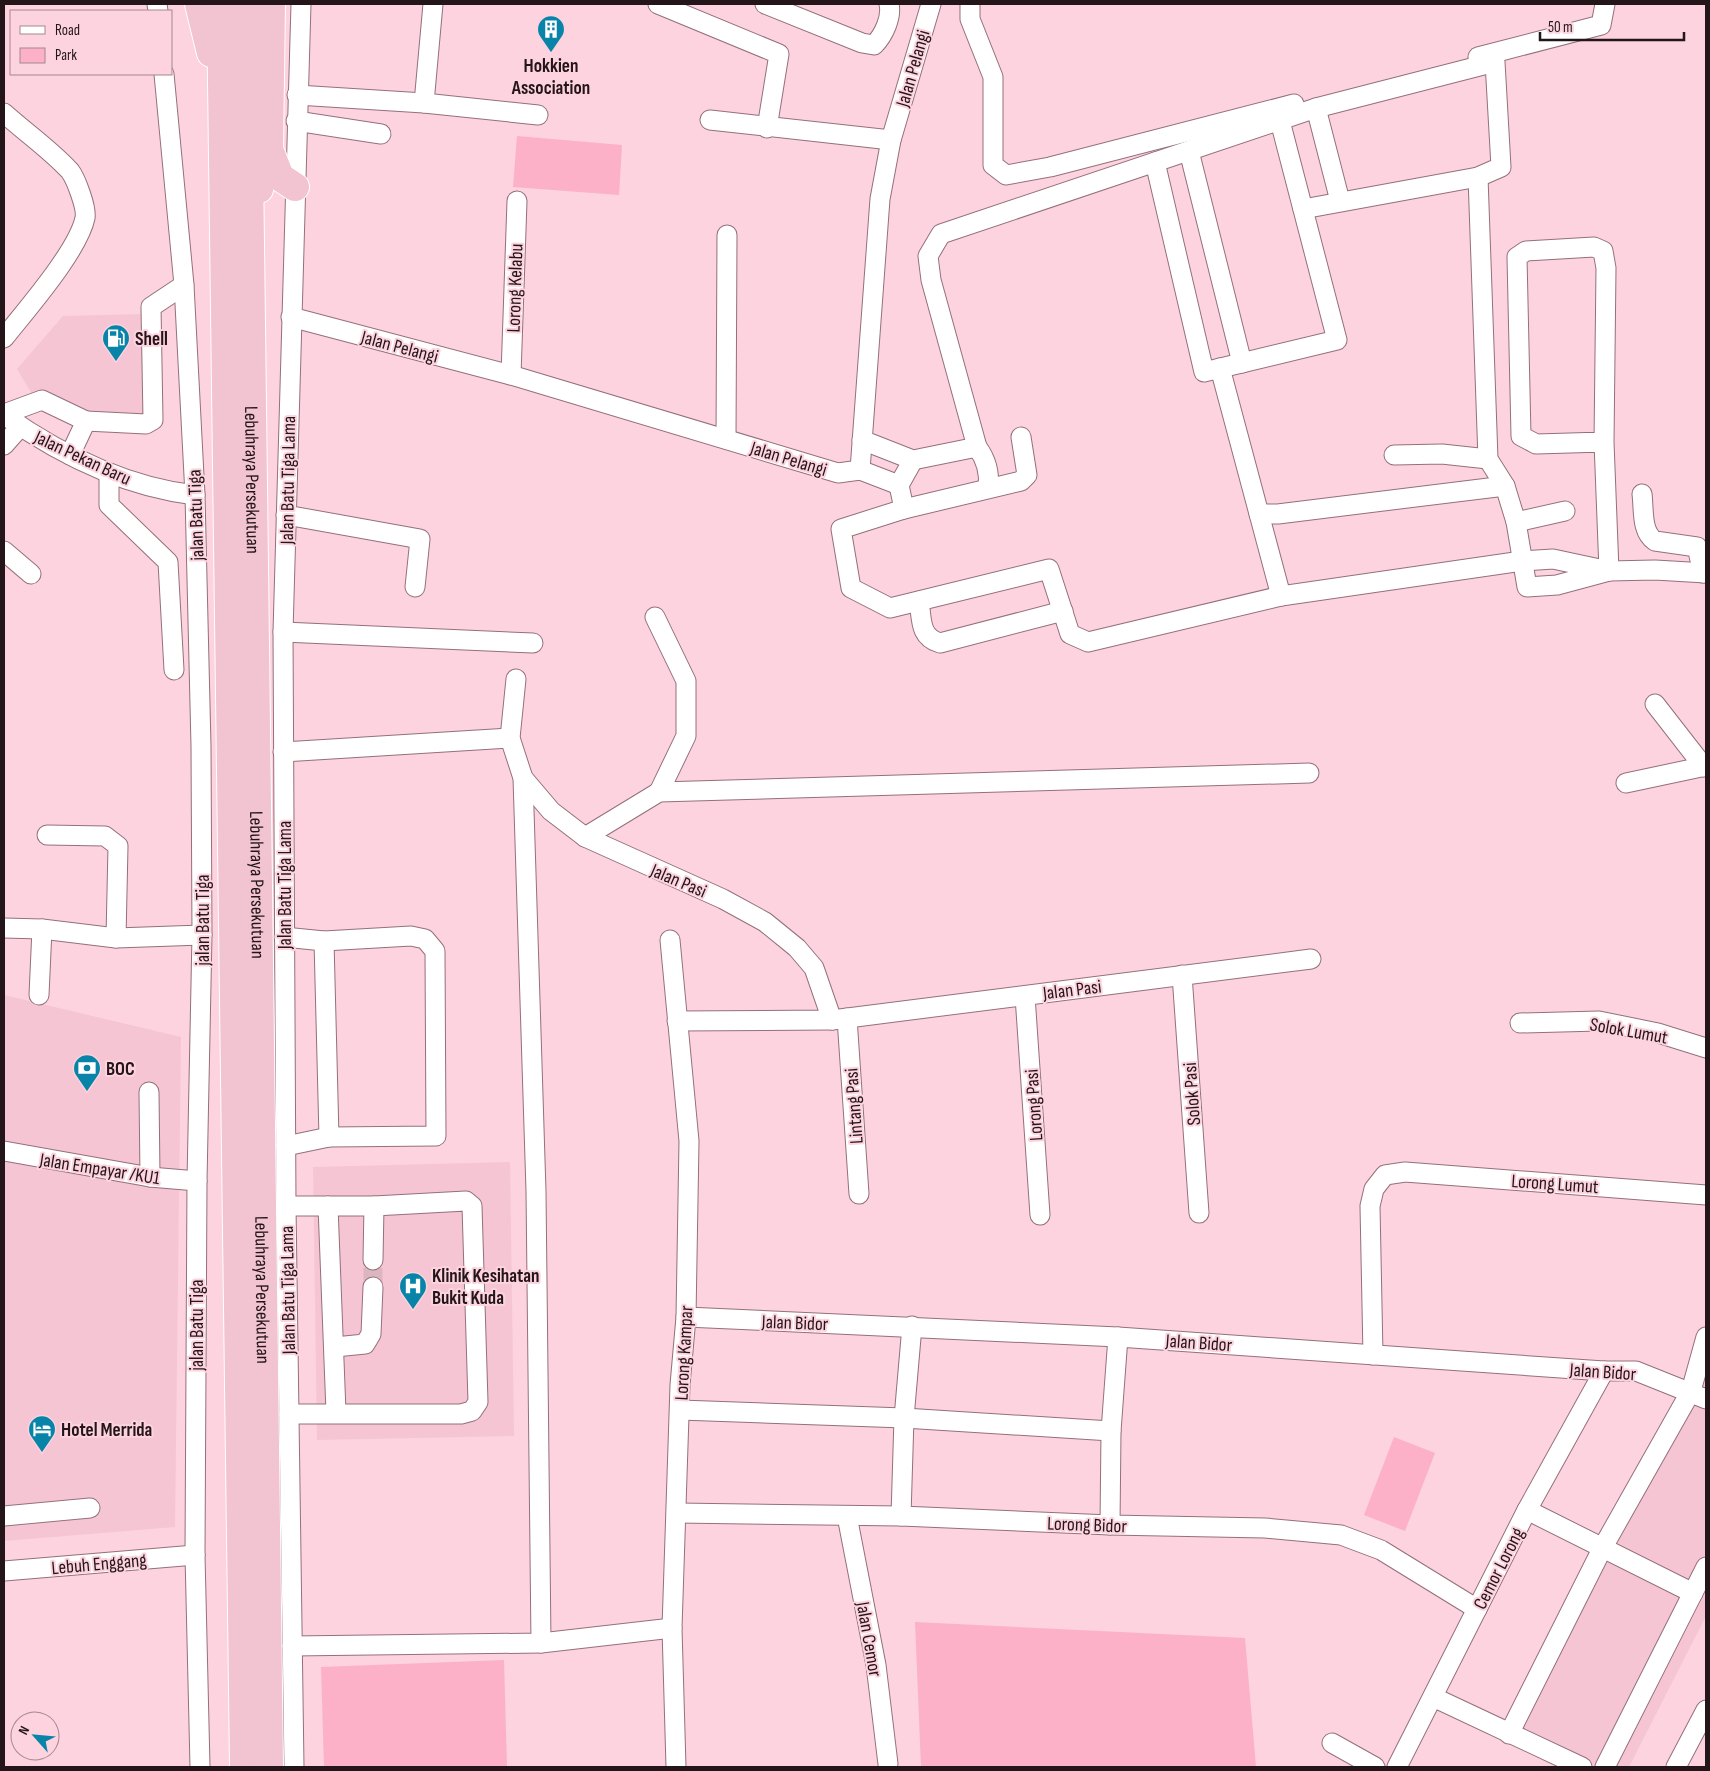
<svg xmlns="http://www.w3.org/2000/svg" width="1710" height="1771" font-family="'Sofia Sans Condensed',sans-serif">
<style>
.built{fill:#f5c5d3}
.green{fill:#fcb1c8}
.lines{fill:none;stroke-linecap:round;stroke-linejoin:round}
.minor-tunnel{stroke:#dbb6c0;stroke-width:19;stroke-dasharray:19 9;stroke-linecap:butt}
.minor-casing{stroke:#94707b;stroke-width:21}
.highway-casing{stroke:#fff;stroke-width:30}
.minor{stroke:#fff;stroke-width:19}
.highway{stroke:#f2c3d1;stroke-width:28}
.labels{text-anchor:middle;stroke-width:4;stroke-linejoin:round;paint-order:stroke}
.poi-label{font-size:19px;font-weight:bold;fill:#231519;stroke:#fcd3de;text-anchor:start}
.street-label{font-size:19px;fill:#231519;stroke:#fcd3de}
</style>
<rect width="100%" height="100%" fill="#fcd3de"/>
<g class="built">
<polygon points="146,314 149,429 39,406 17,369 63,316"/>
<polygon points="4,995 181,1037 175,1527 4,1541"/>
<polygon points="510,1162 514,1436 317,1440 313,1167"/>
<polygon points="1706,1366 1706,1616 1629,1767 1599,1767 1519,1730 1692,1401"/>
</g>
<g class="green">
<polygon points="517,136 622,145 619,195 513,187"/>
<polygon points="1394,1437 1435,1453 1405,1531 1364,1515"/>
<polygon points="915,1622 1245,1638 1256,1767 921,1767"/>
<polygon points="504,1660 507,1767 324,1767 321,1667"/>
</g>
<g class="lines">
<polyline class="minor-tunnel" points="373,1287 373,1260"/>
<g class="minor-casing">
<g id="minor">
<polyline points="157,4 158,11"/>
<polyline points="658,4 779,54 767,128"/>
<path d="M765,4L862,43L874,45C884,35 892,17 889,4"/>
<polyline points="970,4 970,19 993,77 993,165 1006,175 1050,167 1294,104"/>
<polyline points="1478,57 1601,25 1605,4"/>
<polyline points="164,74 184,285 195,495 201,746 202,935 197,1181 195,1555 200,1767"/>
<polyline points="297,95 424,103 538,115"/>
<polyline points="424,103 433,4"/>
<polyline points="1316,108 1340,201"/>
<path d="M4,113C25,132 51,150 70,171C76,179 87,208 85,218C78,251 26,310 4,338"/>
<polyline points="710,120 891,140"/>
<polyline points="296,121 381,134"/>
<polyline points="1189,151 1242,363"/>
<polyline points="1155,162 1204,372 1337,340 1280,121"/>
<polyline points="1478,177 1488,459 1505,486 1516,522 1527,587 1557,585 1609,571 1655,570 1706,573"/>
<polyline points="291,317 511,375 838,473 860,470 880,199 891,140 931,4"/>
<polyline points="1220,368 1281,596"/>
<polyline points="511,375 517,201"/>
<polyline points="4,414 42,400 86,421 70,455"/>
<path d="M4,415C61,455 126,487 195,495"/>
<polyline points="86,421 146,424 153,420 151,307 184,285"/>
<polyline points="726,439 727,235"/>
<polyline points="862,440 913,460 977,447 931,280 928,256 941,234 1316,108 1495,62 1501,167 1478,177 1303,209"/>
<polyline points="1604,442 1536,444 1521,436 1517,257 1526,251 1594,247 1603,251 1606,268 1604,442 1609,571"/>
<polyline points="4,445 20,427"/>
<path d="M977,447C986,459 990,473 988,488"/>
<polyline points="1394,455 1442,454 1488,459"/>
<polyline points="913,460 899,485 904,509 841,529 851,588 890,608 1049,569 1070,634 1088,642 1281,596 1522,561 1553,559 1609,571"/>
<polyline points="860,470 899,485"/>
<polyline points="109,473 109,505 168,562 174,670"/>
<path d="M1642,494C1644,509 1641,532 1655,541L1697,547L1703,573"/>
<polyline points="904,509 1021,481 1027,475 1021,437"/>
<polyline points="1259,514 1278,514 1505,486"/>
<polyline points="286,515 420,539 415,587"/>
<polyline points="1516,522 1565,511"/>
<polyline points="4,551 31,574"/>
<path d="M919,601C922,619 919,637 940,643L1063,611"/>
<polyline points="655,617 686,681 686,736 659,792"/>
<polyline points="283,632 533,643"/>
<polyline points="516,679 510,738 523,778 536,1191 541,1643"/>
<polyline points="1655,704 1704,767"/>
<polyline points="283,752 510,738"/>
<polyline points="523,778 551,811 585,837 723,899 765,922 797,948 814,968 832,1020"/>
<polyline points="1626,783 1706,766"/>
<polyline points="47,835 105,836 118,846 116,938"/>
<polyline points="585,837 659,792 1309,773"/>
<polyline points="4,928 42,929 116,938 202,935"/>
<polyline points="284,937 324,941 411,936 425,939 435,951 436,1136 329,1137 286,1146"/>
<polyline points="670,940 689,1141 686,1317 680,1385 672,1628 676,1767"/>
<polyline points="324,941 329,1137"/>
<polyline points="1182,975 1199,1213"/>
<polyline points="39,995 42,929"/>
<polyline points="1025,996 1040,1215"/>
<polyline points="847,1018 859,1194"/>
<polyline points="677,1021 832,1020 1311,959"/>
<polyline points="1520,1023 1599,1021 1658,1033 1706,1048"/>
<polyline points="149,1092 150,1177"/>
<polyline points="4,1151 150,1177 197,1181"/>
<polyline points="286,1206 374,1206 466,1201 472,1206 478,1402 472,1411 461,1414 289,1414"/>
<polyline points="328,1206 336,1412"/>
<polyline points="373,1260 374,1206"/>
<polyline points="686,1317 1118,1337 1604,1371 1636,1371 1706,1399"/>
<polyline points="335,1347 365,1344 371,1334 373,1287"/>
<polyline points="1373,1355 1370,1206 1374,1189 1385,1175 1405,1172 1706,1195"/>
<polyline points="680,1410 904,1418 1111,1431"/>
<polyline points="1527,1510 1693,1593"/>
<polyline points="677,1513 901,1516 1110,1525 1265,1528 1341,1535 1381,1550 1477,1609"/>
<polyline points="4,1516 90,1508"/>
<polyline points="847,1516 876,1665 888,1764"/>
<polyline points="901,1516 904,1418 912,1326"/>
<polyline points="1110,1525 1111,1431 1118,1337"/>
<polyline points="4,1571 195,1555"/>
<polyline points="292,1646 541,1643 672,1628"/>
<polyline points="1433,1697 1582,1767"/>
<polyline points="1509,1734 1603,1547 1691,1391 1706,1337"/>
<polyline points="1332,1743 1375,1767"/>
<polyline points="294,1767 286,1206 283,632 301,4"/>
<polyline points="1397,1767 1527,1510 1604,1371"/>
<polyline points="1605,1767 1706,1567"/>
<polyline points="1676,1767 1706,1710"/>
</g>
</g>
<g class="highway-casing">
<g id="highway">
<polyline points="199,4 211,53"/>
<polyline points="221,4 244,1767"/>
<path id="s1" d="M247,4L269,1767"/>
<polyline points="269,149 280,177 295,187"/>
<polyline points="259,189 269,149 271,4"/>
</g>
</g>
<use href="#minor" class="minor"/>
<use href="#highway" class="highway"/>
</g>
<defs>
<g id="building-pin" transform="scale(1.4375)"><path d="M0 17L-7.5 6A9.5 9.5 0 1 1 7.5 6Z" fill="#0984a9" stroke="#fcd3de"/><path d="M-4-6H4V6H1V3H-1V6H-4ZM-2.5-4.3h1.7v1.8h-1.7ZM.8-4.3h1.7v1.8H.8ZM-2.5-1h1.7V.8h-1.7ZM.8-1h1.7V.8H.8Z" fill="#fff"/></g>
<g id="fuel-pin" transform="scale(1.4375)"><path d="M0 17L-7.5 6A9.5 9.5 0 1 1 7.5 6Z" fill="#0984a9" stroke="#fcd3de"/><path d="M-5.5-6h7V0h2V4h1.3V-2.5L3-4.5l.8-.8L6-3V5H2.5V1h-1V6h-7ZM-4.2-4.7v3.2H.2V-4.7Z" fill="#fff"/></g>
<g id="bank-pin" transform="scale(1.4375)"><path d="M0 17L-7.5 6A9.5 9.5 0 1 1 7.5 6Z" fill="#0984a9" stroke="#fcd3de"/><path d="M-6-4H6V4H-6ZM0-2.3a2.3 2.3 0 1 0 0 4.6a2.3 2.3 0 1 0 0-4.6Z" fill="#fff"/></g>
<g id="hospital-pin" transform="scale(1.4375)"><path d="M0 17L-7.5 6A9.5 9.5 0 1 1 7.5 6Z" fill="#0984a9" stroke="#fcd3de"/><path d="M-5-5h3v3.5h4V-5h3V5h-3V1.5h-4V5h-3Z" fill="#fff"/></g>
<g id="hotel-pin" transform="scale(1.4375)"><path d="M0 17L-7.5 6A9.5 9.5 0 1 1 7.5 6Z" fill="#0984a9" stroke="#fcd3de"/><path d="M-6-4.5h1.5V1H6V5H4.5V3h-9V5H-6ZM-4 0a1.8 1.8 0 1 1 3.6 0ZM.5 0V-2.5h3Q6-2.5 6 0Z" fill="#fff"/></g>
</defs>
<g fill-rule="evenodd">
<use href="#building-pin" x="551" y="29"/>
<use href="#fuel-pin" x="116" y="338"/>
<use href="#bank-pin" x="87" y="1068"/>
<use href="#hospital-pin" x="413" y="1286"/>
<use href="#hotel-pin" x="42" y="1429"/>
</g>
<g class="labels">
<g class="poi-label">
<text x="551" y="72" text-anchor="middle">Hokkien<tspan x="551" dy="22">Association</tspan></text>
<text x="135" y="345">Shell</text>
<text x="106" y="1075">BOC</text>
<text x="432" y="1282">Klinik Kesihatan<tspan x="432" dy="22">Bukit Kuda</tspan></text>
<text x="61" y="1436">Hotel Merrida</text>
</g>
<g class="street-label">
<text transform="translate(912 68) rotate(-74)" y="7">Jalan Pelangi</text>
<text transform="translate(514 288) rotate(-88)" y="7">Lorong Kelabu</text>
<text transform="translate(400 346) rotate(15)" y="7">Jalan Pelangi</text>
<text transform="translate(83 457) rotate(25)" y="7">Jalan Pekan Baru</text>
<text transform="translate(789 458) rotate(17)" y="7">Jalan Pelangi</text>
<text transform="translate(287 480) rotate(-89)" y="7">Jalan Batu Tiga Lama</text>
<text dy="7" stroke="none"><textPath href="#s1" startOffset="476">Lebuhraya Persekutuan</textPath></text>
<text transform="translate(195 515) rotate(-92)" y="7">jalan Batu Tiga</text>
<text transform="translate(679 880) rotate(23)" y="7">Jalan Pasi</text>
<text dy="7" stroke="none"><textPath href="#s1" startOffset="881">Lebuhraya Persekutuan</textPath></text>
<text transform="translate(284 885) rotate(-90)" y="7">Jalan Batu Tiga Lama</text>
<text transform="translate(202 920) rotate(-90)" y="7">jalan Batu Tiga</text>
<text transform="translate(1072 989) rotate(-7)" y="7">Jalan Pasi</text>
<text transform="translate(1629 1030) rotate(10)" y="7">Solok Lumut</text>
<text transform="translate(1191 1094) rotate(-94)" y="7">Solok Pasi</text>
<text transform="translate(1033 1105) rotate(-94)" y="7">Lorong Pasi</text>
<text transform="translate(853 1106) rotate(-94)" y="7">Lintang Pasi</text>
<text transform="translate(100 1168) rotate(9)" y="7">Jalan Empayar /KU1</text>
<text transform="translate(1555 1183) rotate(4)" y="7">Lorong Lumut</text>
<text dy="7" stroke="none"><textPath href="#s1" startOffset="1286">Lebuhraya Persekutuan</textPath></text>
<text transform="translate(287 1290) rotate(-91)" y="7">Jalan Batu Tiga Lama</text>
<text transform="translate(795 1322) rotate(2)" y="7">Jalan Bidor</text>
<text transform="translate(196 1325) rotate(-90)" y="7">jalan Batu Tiga</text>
<text transform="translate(1199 1342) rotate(4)" y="7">Jalan Bidor</text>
<text transform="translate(683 1353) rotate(-87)" y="7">Lorong Kampar</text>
<text transform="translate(1603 1371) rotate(4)" y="7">Jalan Bidor</text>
<text transform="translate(1087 1524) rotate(2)" y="7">Lorong Bidor</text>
<text transform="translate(99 1563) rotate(-5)" y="7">Lebuh Enggang</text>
<text transform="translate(1498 1568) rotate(-63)" y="7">Cemor Lorong</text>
<text transform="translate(870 1639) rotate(80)" y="7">Jalan Cemor</text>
</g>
</g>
<rect width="1710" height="1771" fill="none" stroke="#231519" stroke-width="10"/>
<rect x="10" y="10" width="162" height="65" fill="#fcd3de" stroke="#a5878f"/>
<rect x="20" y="26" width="25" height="8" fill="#ffffff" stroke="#a5878f"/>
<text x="55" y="35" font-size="15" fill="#231519">Road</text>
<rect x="20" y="48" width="25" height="15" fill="#fcb1c8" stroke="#a5878f"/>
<text x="55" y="60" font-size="15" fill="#231519">Park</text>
<g transform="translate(35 1736) rotate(297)"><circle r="24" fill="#fcd3de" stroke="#a5878f"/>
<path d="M0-4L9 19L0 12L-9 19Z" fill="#0984a9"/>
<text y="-8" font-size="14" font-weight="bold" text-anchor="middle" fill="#231519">N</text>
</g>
<path d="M1540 32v8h144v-8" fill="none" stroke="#231519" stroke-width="2.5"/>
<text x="1548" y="32" font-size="15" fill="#231519" stroke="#fcd3de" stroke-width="4" paint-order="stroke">50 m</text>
</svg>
